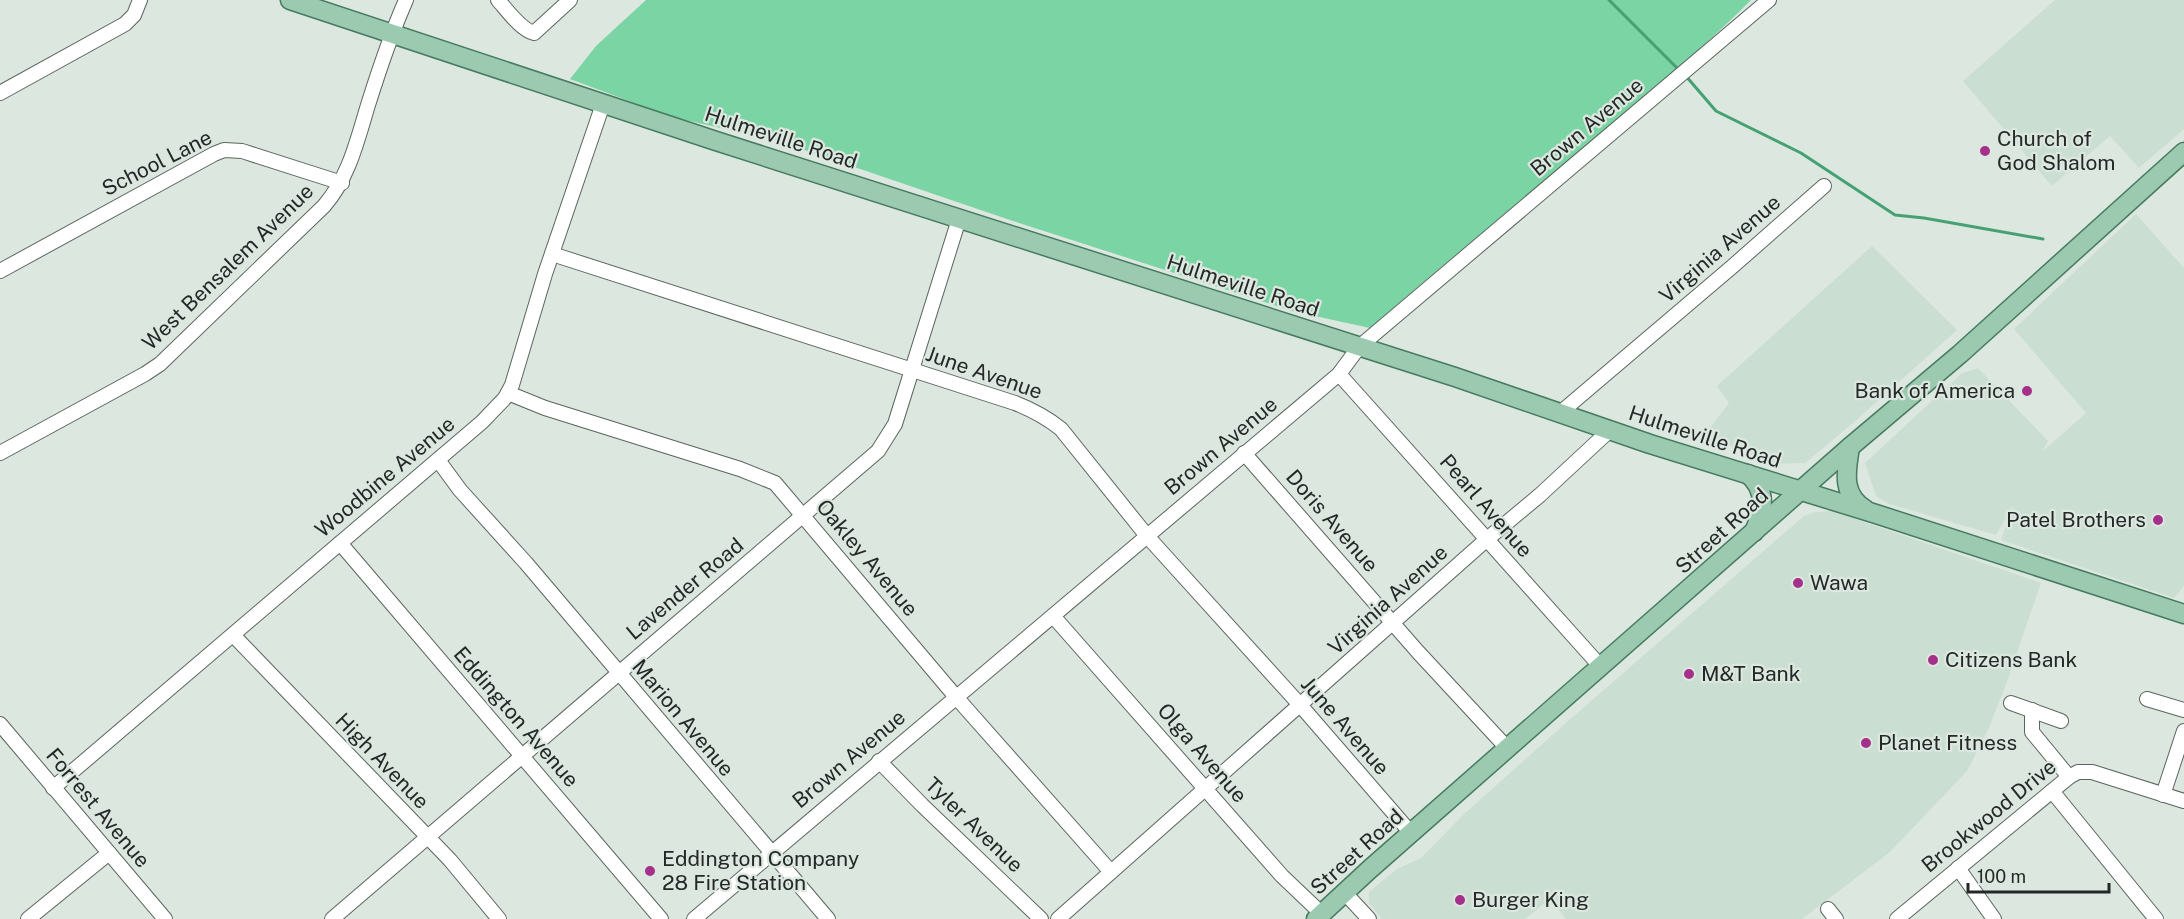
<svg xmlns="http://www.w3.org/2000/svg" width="2184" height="919" font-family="'Public Sans',sans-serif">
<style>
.built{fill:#cbded2}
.green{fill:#7bd4a3}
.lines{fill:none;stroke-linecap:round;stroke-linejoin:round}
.stream{stroke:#45a172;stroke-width:3}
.minor-casing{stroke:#5b655e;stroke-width:16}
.major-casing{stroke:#467b5f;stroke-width:21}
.minor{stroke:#fff;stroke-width:14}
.major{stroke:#9bcab1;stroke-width:18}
.poi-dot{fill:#a4308a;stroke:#dce7e0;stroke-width:2}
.labels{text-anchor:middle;stroke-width:4.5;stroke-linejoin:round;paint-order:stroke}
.street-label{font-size:21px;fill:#242826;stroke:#dce7e0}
.poi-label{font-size:21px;fill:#242826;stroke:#dce7e0;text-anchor:start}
</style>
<rect width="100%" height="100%" fill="#dce7e0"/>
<g class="built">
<polygon points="2055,0 2184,0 2184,129 2139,168 2110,136 2052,186 1963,81"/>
<polygon points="2136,214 2184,268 2184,586 2174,598 2001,540 2013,505 1996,535 1889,504 1876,496 1865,463 1962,373 1978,368 2048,441 2042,452 2086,413 2014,329"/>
<polygon points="1872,246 1957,330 1853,423 1805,463 1773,464 1705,435 1729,403 1717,386"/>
<polygon points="1832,511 2041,583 2008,679 1988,730 1967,771 1890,852 1802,919 1566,919 1550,899 1525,919 1382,919 1369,903 1369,892 1397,869 1421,858 1462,816 1567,722 1804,516 1815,512"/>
</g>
<path class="green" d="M646,0H1751C1716,36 1677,68 1639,101C1550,178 1458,251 1370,328L1292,311L1010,220L778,141L672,117L570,79L596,46Z"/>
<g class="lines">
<g class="stream">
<polyline points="1609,0 1680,71"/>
<polyline points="1685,75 1716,111 1801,153 1895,215 1924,218 2043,239"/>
</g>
<g class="minor-casing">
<g id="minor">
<path d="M498,0C507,10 521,30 534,33L570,0"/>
<polyline points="0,93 125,24 134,15 140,0"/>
<path d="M552,254L1015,403C1033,410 1046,417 1061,429L1147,536L1301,706L1411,833"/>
<polyline points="0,271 214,154 224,150 242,151 342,183"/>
<polyline points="1339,374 1601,667"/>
<polyline points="508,393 545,408 740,469 775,483 956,697 1111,872"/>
<polyline points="1560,413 1733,266 1824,186"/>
<path d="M0,453L145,374L160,364L324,206C349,177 357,141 368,105C379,70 391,34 406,0"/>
<polyline points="1244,453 1418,652 1508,749"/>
<polyline points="438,460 460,490 526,563 828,919"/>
<polyline points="340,543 661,919"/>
<polyline points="1053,616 1282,876 1322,914"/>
<polyline points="233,635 450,860 499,919"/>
<polyline points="2147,699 2184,710"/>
<polyline points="2011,703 2061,721"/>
<polyline points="2032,710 2032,732 2069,777"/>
<polyline points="0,724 165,919"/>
<polyline points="879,761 922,805 1041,919"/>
<polyline points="53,788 482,422 505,398 512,385 545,274 603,104"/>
<polyline points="2052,791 2156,919"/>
<polyline points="2163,795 2184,731"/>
<polyline points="1958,868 1994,919"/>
<polyline points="1345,893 1369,919"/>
<polyline points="1828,909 1836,919"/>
<polyline points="28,919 109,853"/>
<polyline points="332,919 878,451 895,424 959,219"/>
<polyline points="694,919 1339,374 1359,347 1769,0"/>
<polyline points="1058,919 1486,540 1540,495 1610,430"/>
<polyline points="1897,919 2069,777 2078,772 2092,772 2184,801"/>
</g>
</g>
<g class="major-casing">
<g id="major">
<polyline points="290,0 716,141 1455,377 1650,444 1876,514 2184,614"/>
<path d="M1850,447C1846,472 1841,495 1866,510"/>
<path d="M1748,474C1768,491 1763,511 1754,532"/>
<polyline points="1316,919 1370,869 1850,447 1960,354 2184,152"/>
</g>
</g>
<use href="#minor" class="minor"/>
<use href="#major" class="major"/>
</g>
<g class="poi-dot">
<circle cx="1985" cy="151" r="6"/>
<circle cx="2027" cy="391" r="6"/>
<circle cx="2158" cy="520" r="6"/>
<circle cx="1798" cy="583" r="6"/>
<circle cx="1933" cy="660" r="6"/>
<circle cx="1689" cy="674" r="6"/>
<circle cx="1866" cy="743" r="6"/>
<circle cx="650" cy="871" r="6"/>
<circle cx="1460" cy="900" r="6"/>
</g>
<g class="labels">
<g class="street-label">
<text transform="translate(1587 127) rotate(-40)" y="7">Brown Avenue</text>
<text transform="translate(781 138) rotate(18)" y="7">Hulmeville Road</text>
<text transform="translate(157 163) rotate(-27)" y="7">School Lane</text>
<text transform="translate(1720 249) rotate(-41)" y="7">Virginia Avenue</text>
<text transform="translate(228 267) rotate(-44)" y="7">West Bensalem Avenue</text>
<text transform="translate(1243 286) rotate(18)" y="7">Hulmeville Road</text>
<text transform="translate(984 373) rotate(19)" y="7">June Avenue</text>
<text transform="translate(1705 437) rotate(18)" y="7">Hulmeville Road</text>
<text transform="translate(1221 446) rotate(-40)" y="7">Brown Avenue</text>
<text transform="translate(385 477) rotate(-40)" y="7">Woodbine Avenue</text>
<text transform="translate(1486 506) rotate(49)" y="7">Pearl Avenue</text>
<text transform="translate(1332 521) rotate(49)" y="7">Doris Avenue</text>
<text transform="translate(1722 531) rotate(-42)" y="7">Street Road</text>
<text transform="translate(867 558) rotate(50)" y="7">Oakley Avenue</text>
<text transform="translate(685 589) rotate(-40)" y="7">Lavender Road</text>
<text transform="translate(1388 600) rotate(-42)" y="7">Virginia Avenue</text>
<text transform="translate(516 717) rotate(49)" y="7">Eddington Avenue</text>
<text transform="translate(683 718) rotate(50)" y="7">Marion Avenue</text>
<text transform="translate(1345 726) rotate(49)" y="7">June Avenue</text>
<text transform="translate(1202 753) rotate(49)" y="7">Olga Avenue</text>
<text transform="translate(849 759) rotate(-40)" y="7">Brown Avenue</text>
<text transform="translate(382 761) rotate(46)" y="7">High Avenue</text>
<text transform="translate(98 808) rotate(50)" y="7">Forrest Avenue</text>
<text transform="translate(1989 816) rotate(-39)" y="7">Brookwood Drive</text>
<text transform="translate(974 825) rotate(44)" y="7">Tyler Avenue</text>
<text transform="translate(1357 852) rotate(-42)" y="7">Street Road</text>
</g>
<g class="poi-label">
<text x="1997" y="146">Church of<tspan x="1997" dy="24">God Shalom</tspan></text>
<text x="2015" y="398" text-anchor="end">Bank of America</text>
<text x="2146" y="527" text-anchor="end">Patel Brothers</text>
<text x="1810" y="590">Wawa</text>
<text x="1945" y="667">Citizens Bank</text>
<text x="1701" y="681">M&amp;T Bank</text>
<text x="1878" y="750">Planet Fitness</text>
<text x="662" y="866">Eddington Company<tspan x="662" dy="24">28 Fire Station</tspan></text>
<text x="1472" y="907">Burger King</text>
</g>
</g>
<path d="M1968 883v9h141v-9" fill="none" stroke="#242826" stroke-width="3"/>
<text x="1977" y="883" font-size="18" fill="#242826" stroke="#dce7e0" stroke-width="4.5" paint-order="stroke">100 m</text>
</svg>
